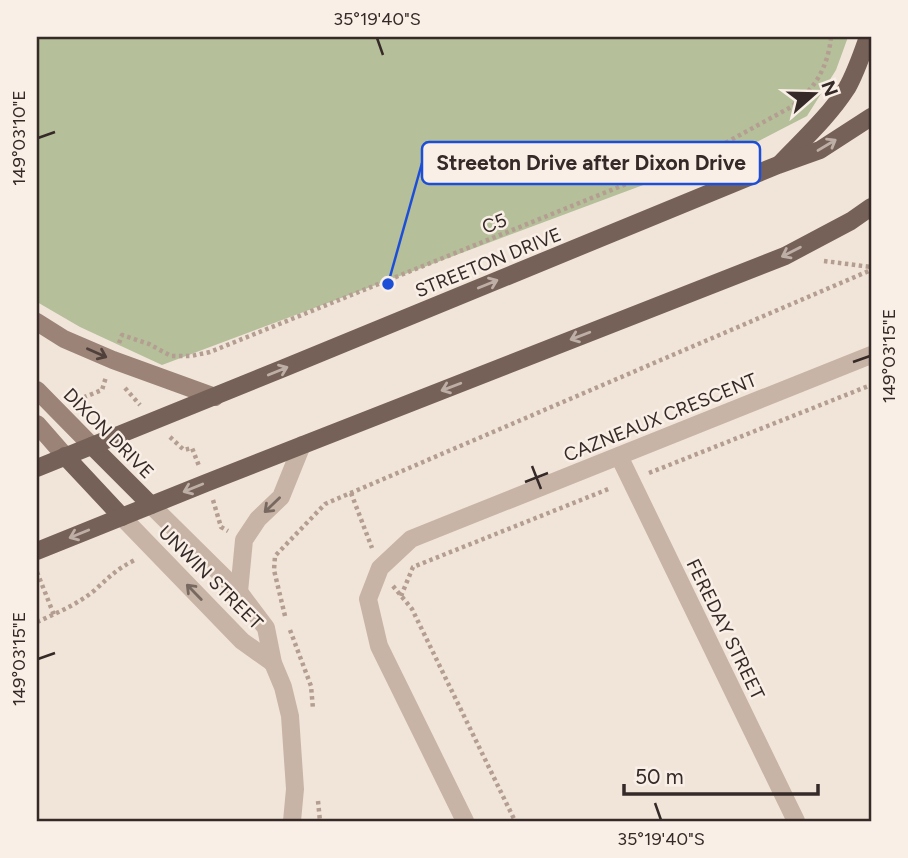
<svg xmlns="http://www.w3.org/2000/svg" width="908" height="858" font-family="Figtree,sans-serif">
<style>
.green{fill:#b5bf9a}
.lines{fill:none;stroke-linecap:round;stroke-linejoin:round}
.path{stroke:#b49e91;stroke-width:4.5;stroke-dasharray:3.5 3.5;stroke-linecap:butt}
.street{stroke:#c8b4a6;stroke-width:18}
.secondary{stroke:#9c8378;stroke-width:18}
.primary{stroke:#766158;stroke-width:18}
.oneway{stroke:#beafa6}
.oneway2{stroke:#4f403b}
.oneway3{stroke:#776860}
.ticks{fill:none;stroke:#352a27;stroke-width:2.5}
.labels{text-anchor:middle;stroke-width:5;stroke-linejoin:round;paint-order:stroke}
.street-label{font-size:19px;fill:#352a27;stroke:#f9efe6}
.leader{fill:none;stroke:#1d4ed8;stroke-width:2.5}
.callout-dot{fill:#1d4ed8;stroke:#f9efe6;stroke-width:2.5}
.callout{fill:#f9efe6;stroke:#1d4ed8;stroke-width:2.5}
.callout-label{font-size:21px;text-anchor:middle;font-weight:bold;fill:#352a27}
.neatline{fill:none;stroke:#352a27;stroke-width:2.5}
.ticks-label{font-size:18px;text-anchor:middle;fill:#352a27}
</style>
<rect width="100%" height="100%" fill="#f1e5da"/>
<polygon class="green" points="37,37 848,37 836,70 807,116 753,144 162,365 80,327 37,302"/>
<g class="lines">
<g class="path">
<polyline points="824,261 871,267"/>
<path d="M119,343L122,335L149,344L171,356H191L210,352L718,147L791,107C815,89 828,67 831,37"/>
<polyline points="125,388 140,405"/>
<polyline points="77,400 102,390 106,377"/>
<polyline points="170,437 184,450 192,448 199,466"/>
<polyline points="649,473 871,385"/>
<polyline points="351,493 372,548"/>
<polyline points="213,500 221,527 228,531"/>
<polyline points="37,572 54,615"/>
<polyline points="393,586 412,609 515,821"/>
<polyline points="401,596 413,567 611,488"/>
<polyline points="285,616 274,570 275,556 325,504 871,270"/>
<path d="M37,622C57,613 78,604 95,590C108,578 118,568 135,560"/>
<polyline points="290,630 311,686 313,709"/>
<polyline points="318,801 320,821"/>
</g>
<g class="street">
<polyline points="619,456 796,821"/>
<polyline points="151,505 239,592 266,628 273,663 283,687 290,716 295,789 292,821"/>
<polyline points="122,517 242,641 273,663"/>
<polyline points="239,592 244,540 258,519 281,497 302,445"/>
<polyline points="465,821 379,646 368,599 380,568 411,539 871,355"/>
</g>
<g class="secondary">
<polyline points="37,322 64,339 113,360 215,397"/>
<polyline points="37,390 92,446"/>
<polyline points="37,424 65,456"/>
</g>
<g class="primary">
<path d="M781,163C804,139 829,116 847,88C856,72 862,54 868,37"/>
<polyline points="92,446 151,505"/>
<polyline points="65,456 122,517"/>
<polyline points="37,468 284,368 778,165 820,150 871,117"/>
<polyline points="37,551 206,483 785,256 851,221 871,207"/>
</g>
</g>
<defs><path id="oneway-shaft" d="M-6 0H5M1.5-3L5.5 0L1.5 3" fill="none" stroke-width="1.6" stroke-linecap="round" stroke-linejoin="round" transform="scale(1.75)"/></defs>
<g class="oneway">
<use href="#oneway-shaft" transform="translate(827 145) rotate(-31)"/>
<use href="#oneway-shaft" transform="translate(791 252) rotate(153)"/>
<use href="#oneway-shaft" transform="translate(488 284) rotate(-22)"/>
<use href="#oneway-shaft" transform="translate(580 336) rotate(159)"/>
<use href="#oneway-shaft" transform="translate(278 371) rotate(-22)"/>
<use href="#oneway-shaft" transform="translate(451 387) rotate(159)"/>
<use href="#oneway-shaft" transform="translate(193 488) rotate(158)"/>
<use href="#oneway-shaft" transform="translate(79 534) rotate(158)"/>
</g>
<use class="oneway2" href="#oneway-shaft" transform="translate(97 353) rotate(24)"/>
<g class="oneway3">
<use href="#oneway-shaft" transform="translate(272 505) rotate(136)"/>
<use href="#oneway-shaft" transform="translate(194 592) rotate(-134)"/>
</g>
<path class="ticks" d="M377,38L383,55M38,138L55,132M853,362L870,356M532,466L541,489M525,482L548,473M38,659L55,653M655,803L661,820"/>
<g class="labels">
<g class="street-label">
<text transform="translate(494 223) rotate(-22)" y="7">C5</text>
<text transform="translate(488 262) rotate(-22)" y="7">STREETON DRIVE</text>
<text transform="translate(660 417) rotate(-22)" y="7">CAZNEAUX CRESCENT</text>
<text transform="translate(109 433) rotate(45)" y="7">DIXON DRIVE</text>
<text transform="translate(211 577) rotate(45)" y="7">UNWIN STREET</text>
<text transform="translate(726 629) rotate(64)" y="7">FEREDAY STREET</text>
</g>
</g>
<path class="leader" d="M388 284L422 163"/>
<circle class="callout-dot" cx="388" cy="284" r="7"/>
<rect class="callout" x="422" y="142" width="338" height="42" rx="7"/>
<g class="callout-label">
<text x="591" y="170">Streeton Drive after Dixon Drive</text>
</g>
<rect width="908" height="858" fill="none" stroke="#f9efe6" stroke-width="77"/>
<g transform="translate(814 94) rotate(70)" stroke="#f9efe6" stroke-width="5" paint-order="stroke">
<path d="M0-5L12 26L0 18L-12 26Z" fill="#352a27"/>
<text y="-10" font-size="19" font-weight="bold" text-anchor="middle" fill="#352a27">N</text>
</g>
<path d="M624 784v10h194v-10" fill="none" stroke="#352a27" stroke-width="3.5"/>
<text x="635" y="784" font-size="21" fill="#352a27" stroke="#f9efe6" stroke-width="5" paint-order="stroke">50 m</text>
<rect x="38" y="38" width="832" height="782" class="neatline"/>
<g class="ticks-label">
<text x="377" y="25">35°19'40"S</text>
<text transform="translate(19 138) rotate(-90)" y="6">149°03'10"E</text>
<text transform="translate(889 356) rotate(-90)" y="6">149°03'15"E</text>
<text transform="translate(19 659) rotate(-90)" y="6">149°03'15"E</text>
<text x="661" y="845">35°19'40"S</text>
</g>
</svg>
